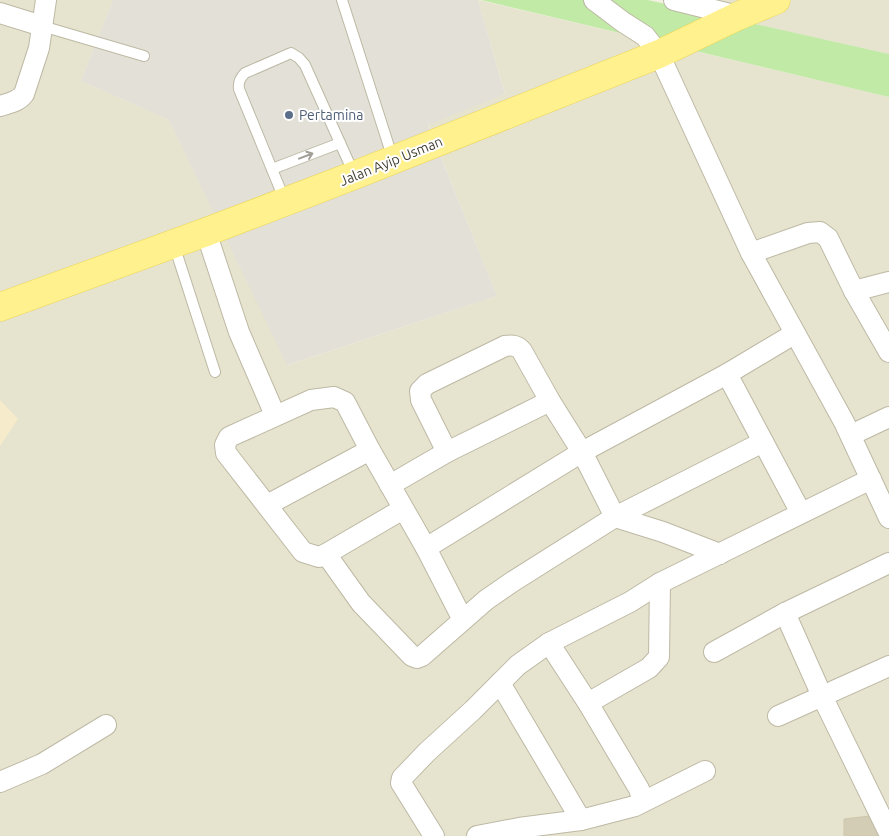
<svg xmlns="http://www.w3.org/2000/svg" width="889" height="836" font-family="Ubuntu,sans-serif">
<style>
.residential{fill:#e6e3cf}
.commercial{fill:#f6ebca}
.industrial{fill:#e3e0d7}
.green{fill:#c1eaa7}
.building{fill:#d3cdb6;stroke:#cfc7a9}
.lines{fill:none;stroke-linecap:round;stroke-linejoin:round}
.service-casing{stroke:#bdb9a4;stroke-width:12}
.minor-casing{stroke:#bdb9a4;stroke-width:22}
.primary-casing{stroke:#ead657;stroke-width:29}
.service{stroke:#fff;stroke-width:10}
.minor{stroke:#fff;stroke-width:20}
.primary{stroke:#fff18d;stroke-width:28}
.oneway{stroke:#a19f98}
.service-dot{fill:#5c6f8a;stroke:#fff;stroke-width:2}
.labels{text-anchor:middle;stroke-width:4;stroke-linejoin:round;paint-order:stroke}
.service-label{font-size:14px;fill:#4e5e75;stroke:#fff;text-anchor:start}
.street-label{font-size:14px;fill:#433f32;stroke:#fff}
</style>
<rect width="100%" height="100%" fill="#f2f0e1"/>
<g class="residential">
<polygon points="0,0 113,0 81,81 169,120 288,365 497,296 428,124 505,93 478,0 889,97 889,836 0,836"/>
<polygon points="685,0 889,0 889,54 687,9"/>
</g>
<polygon class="commercial" points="0,400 18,419 0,446"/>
<polygon class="industrial" points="113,0 478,0 505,94 428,125 497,296 287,365 169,120 81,81"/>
<polygon class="green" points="481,0 648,0 889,54 889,97"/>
<polygon class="building" points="878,815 879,836 844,836 844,819"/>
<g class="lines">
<g class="service-casing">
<g id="service">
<polyline points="342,0 393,159"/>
<polyline points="42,26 144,56"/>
<polyline points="272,169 340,143"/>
<path d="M285,201L239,89C238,82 240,78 245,73L291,53L299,58L305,65L354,174"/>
<polyline points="174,245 215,372"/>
</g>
</g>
<g class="minor-casing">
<g id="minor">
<polyline points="594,0 623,22 645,36 659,54 751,253 844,422 889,518"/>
<polyline points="674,0 738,16"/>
<polyline points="0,13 42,26"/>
<path d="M0,106C9,103 18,102 24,94L39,48L46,0"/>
<polyline points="206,232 239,332 275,415"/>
<polyline points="751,253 808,233 820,232 828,238 854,291 889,352"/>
<polyline points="854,291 889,282"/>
<polyline points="727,374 801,513"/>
<polyline points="851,435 889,417"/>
<path d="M447,452L421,400L420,391L427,384L505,346C512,345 517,345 522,351L550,401L582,452L615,517L663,532L720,554"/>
<polyline points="390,485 447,452 550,401"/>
<polyline points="267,505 370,450"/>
<polyline points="403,509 326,554 319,557 303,552 226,453 225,445 229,437 311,400 334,397 345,402 370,450 426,548"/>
<polyline points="326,554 361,603 412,656 417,658 422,656 486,600 512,582 615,517 763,442"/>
<polyline points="785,613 822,696 889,833"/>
<polyline points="463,620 426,548 582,452 727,374 794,334"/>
<polyline points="549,643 588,703 639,789 643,801"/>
<polyline points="714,652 785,613 889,563"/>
<polyline points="500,683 581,820"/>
<polyline points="588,703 649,668 659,657 660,583"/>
<polyline points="778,716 889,666"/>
<polyline points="0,782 42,764 106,725"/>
<polyline points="434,836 401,783 402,778 427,752 473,710 518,665 549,643 630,602 660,583 871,479"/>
<polyline points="477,836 519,828 581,820 635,806 705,771"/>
</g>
</g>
<g class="primary-casing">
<polyline id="primary" points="0,307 206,232 355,175 659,54 738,16 776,0"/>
</g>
<use href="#service" class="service"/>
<use href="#minor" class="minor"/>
<use href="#primary" class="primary"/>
</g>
<defs><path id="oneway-shaft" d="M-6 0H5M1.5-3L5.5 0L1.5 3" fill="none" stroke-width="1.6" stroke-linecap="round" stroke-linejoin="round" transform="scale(1.25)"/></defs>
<use class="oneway" href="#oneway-shaft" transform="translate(306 156) rotate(-21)"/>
<circle class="service-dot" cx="289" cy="115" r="5"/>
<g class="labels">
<g class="service-label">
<text x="299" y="120">Pertamina</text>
</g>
<g class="street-label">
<text transform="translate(391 161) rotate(-22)" y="5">Jalan Ayip Usman</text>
</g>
</g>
</svg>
